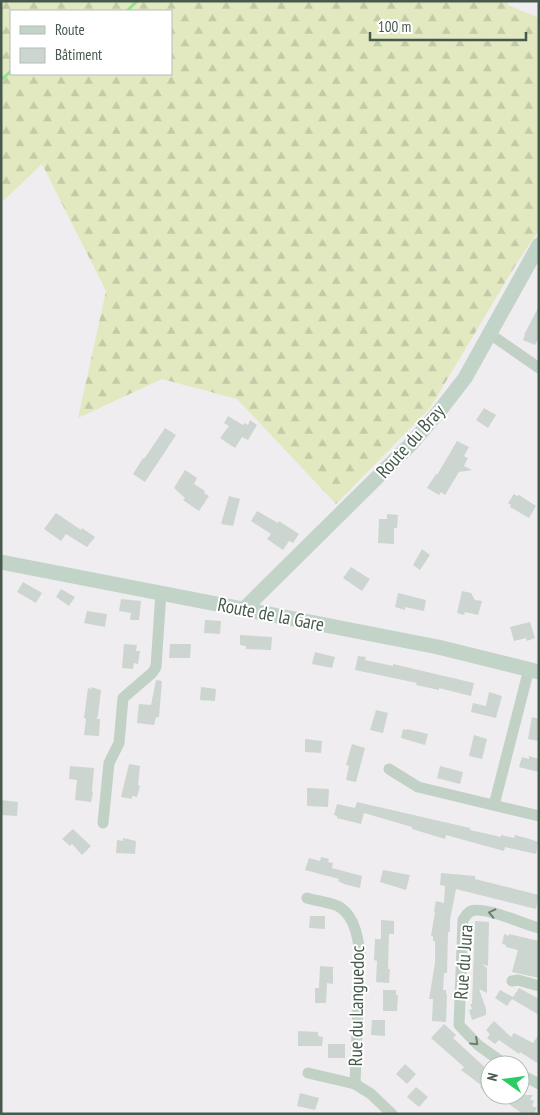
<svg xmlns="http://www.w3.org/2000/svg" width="540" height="1115" font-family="'PT Sans Narrow',sans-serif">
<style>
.forest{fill:url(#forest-firs);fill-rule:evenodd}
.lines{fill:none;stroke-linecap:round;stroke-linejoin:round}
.stream{stroke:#91e291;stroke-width:3}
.building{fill:#ccd5d0}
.street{stroke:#c2d1c6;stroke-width:11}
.secondary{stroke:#c2d4c8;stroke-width:15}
.oneway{stroke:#6c7d71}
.labels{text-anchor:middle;stroke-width:4;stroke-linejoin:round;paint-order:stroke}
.street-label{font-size:19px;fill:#47594c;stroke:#fff}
</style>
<defs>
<pattern id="forest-firs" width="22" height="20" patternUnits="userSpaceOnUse" patternTransform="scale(1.25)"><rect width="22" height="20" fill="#e2e9c0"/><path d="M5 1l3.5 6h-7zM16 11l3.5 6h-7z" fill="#c3caa7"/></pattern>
</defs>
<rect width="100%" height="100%" fill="#efedf0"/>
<path class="forest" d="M1,1H508V5L539,18V230L515,266L430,408L336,504L237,399L162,379L78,418L106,291L42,164L1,203ZM11,11H171V74H11Z"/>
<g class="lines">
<g class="stream">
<polyline points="127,11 137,1"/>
<polyline points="1,80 11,71"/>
</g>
</g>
<g class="building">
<polygon points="539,306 539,338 535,345 523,340 525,335 524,335"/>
<polygon points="484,408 496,415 488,428 476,420"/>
<polygon points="228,416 243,425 244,423 248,425 250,420 257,425 248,440 242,437 235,448 220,438 229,426 224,423"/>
<polygon points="165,428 176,435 145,482 133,474 143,458 144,459"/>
<polygon points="457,441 469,447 464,456 468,458 464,466 472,470 459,472 445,495 441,492 439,495 427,488 436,474 437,475"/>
<polygon points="185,470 197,478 194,484 205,491 204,493 209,496 199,511 183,500 185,498 174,488"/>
<polygon points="514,494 517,496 519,495 536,506 529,518 510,507 511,505 508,503"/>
<polygon points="229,496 240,499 233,526 221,524"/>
<polygon points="257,511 278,523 279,521 299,534 293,543 289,541 283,550 267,539 271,534 251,521"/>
<polygon points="56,513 81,530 82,528 95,537 87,547 66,534 61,541 44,529"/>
<polygon points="387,514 398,515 397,528 394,528 394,544 378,543 379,519 387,519"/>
<polygon points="422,549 430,555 420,570 413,565"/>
<polygon points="351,567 370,579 362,591 343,578"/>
<polygon points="23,582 42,593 36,603 17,592"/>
<polygon points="61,589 75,597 69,606 56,597"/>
<polygon points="462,591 471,593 475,600 482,601 478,615 465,612 464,615 457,613"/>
<polygon points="398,593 426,600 424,611 405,607 405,610 395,607"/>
<polygon points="121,599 141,601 139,620 130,620 131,613 119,611"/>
<polygon points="87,611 107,614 105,627 84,623"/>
<polygon points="205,620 221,621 220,634 204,633"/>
<polygon points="530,622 535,638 527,641 526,638 514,641 510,627"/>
<polygon points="240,635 272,637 271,650 246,649 246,646 240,645"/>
<polygon points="124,644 137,645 136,651 140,651 138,664 134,663 133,669 122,668"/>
<polygon points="170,644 191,644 190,658 169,658"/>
<polygon points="315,652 335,657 332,668 312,664"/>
<polygon points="358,656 366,657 365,660 393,666 393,664 474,683 471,696 439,688 439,690 416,685 417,683 355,670"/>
<polygon points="156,680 162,681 159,717 156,717 154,725 137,723 139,704 151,705"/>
<polygon points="91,687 101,690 98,715 97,719 100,719 99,736 84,735 86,719 84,718 88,688 91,689"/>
<polygon points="201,687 216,689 215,701 200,700"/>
<polygon points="489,692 502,696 496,718 471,712 473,703 486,706"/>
<polygon points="376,710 388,713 383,733 370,730"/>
<polygon points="532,717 539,719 539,741 528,739"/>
<polygon points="403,729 406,730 407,729 428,734 425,745 401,738"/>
<polygon points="474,735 487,739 482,759 469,756"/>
<polygon points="305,739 322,741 321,753 305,752"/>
<polygon points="352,744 365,748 356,782 346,780 349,766 346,765"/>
<polygon points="529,756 539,759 539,772 519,767 522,757 529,759"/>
<polygon points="129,764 140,766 138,785 140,786 137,797 132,796 132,799 121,797"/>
<polygon points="70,766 94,768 92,792 93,793 91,802 75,800 77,780 69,779"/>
<polygon points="440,766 463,772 460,784 437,778"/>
<polygon points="307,788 329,789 328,807 307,806"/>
<polygon points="1,800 18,802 17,816 1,815"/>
<polygon points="357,802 470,828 470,830 501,837 501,835 514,838 515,835 530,839 538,842 536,854 505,847 504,851 446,835 445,839 412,829 412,827 364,813 361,824 337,818 337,816 334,815 337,804 355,808"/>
<polygon points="73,829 91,846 82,855 72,844 70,846 62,839"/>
<polygon points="123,838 136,841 135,854 116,853 117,840 123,841"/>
<polygon points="321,857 329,859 328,862 333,863 332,868 362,876 360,888 344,884 338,881 339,879 305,870 309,858 320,861"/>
<polygon points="383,870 410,875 406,890 380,882"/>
<polygon points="441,873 475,876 475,879 539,895 536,909 456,889 450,920 450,932 448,932 447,973 444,973 443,990 446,990 446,994 447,994 446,1022 432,1021 433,999 429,999 435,963 435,941 433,941 433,936 431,936 435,912 434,911 436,901 444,903 445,886 440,885"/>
<polygon points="310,916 325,916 325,929 309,928"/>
<polygon points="381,920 394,921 394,934 389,934 388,969 390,969 389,983 376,982 377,961 374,960 375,939 381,939"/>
<polygon points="475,921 489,922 488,966 482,964 487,968 487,993 479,989 486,1009 486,1015 472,1020 469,1010 472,1009 470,1004 472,1004"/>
<polygon points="504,934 509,936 509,934 539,941 539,978 512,972 518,950 506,947 506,945 502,944"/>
<polygon points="320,966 333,967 333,984 327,983 326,1003 315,1003 315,988 319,988"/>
<polygon points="519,988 539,999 539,1015 512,999 507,1006 495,998 500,990 513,997"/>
<polygon points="383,990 396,990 396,995 398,995 397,1011 383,1011"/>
<polygon points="372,1020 385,1020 385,1036 371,1035"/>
<polygon points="494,1021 511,1037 514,1033 533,1043 539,1034 539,1064 520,1052 519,1054 499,1040 495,1044 487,1038 490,1034 486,1030"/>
<polygon points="444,1024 456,1035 453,1038 490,1072 490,1093 480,1087 481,1085 461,1070 464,1067 431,1038"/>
<polygon points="298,1031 318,1032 318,1036 323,1037 322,1046 298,1046"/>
<rect x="328" y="1044" width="17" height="14"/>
<polygon points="405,1064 416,1074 407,1084 396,1074"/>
<polygon points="416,1087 428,1097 419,1107 407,1097"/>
<polygon points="300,1093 319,1098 315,1110 297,1106"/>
<polygon points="496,1095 533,1095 530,1099 534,1101 532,1106 537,1108 534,1114 523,1114"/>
</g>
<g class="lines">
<g class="street">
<polyline points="490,334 539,368"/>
<polyline points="389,769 418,787 539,816"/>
<polyline points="494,805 529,669"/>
<polyline points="103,823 109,763 119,743 123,698 152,673 156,667 161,592"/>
<path d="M307,898C316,901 335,903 341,908C355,918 358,938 360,954L355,1084"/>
<polyline points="512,981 518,980 539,986"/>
<path d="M506,1065L478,1045L459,1025L463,920C465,917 467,913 471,911C485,906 523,924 539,928"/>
<polyline points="308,1073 355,1084 371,1094 392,1114"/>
<polyline points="520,1074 539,1084"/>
</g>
<g class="secondary">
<polyline points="1,562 438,647 539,672"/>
<polyline points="245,608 412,443 441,409 465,378 539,245"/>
</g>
</g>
<defs><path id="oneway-chevron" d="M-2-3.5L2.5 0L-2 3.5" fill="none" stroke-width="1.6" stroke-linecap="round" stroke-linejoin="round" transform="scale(1.25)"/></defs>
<g class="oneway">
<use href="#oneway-chevron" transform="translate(492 913) rotate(-167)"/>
<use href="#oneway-chevron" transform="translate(475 1042) rotate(43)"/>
</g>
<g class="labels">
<g class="street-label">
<text transform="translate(410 441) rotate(-48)" y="7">Route du Bray</text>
<text transform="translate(271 614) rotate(11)" y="7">Route de la Gare</text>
<text transform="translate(463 962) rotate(-86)" y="7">Rue du Jura</text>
<text transform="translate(356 1006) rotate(-89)" y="7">Rue du Languedoc</text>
</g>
</g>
<rect width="540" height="1115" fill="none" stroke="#47594c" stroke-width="5"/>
<rect x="10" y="10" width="162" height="65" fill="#ffffff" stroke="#b5bdb7"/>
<rect x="20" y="26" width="25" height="8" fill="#c2d4c8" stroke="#b5bdb7"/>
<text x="55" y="35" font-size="15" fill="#47594c">Route</text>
<rect x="20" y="48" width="25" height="15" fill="#ccd5d0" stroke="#b5bdb7"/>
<text x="55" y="60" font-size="15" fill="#47594c">Bâtiment</text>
<g transform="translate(505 1080) rotate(284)"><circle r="24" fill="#ffffff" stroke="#b5bdb7"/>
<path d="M0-4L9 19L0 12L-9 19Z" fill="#2bcc64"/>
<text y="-8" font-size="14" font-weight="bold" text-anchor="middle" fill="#47594c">N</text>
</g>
<path d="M370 32v8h156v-8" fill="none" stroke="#47594c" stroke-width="2.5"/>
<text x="378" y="32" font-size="15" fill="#47594c" stroke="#ffffff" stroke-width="4" paint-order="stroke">100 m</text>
</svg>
